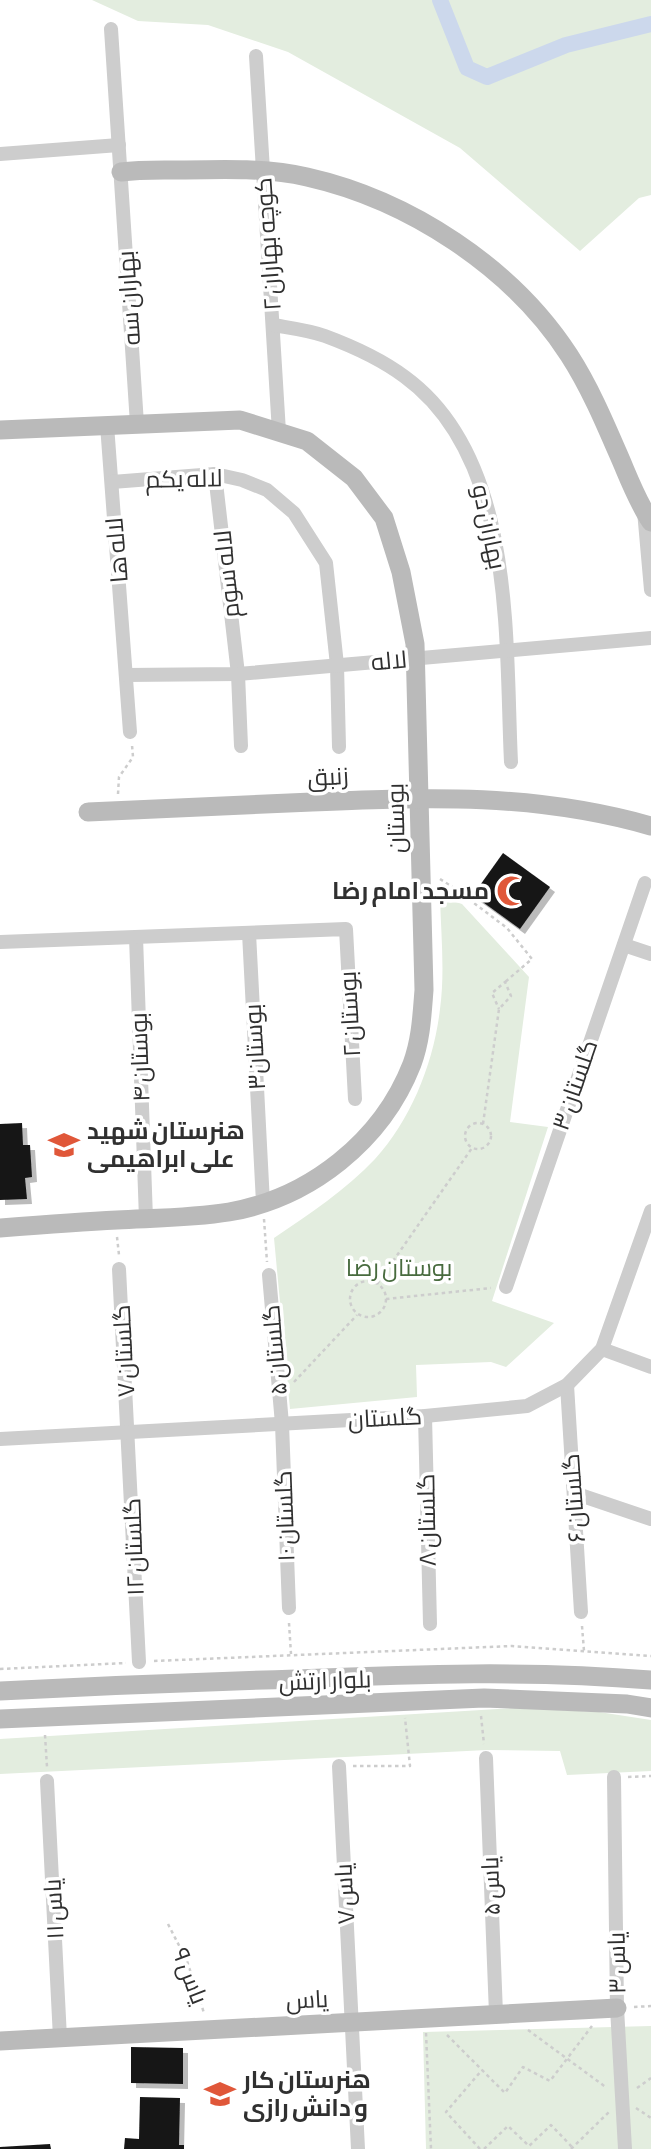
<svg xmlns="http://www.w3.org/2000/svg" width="651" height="2149" font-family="'Asap Condensed',Cairo,sans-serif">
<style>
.green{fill:#e3eddf}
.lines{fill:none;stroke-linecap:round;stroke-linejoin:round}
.canal{stroke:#ccd8ec;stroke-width:16}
.building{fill:#171717;filter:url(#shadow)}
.path{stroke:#cdcdcd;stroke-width:2.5;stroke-dasharray:3.5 3.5;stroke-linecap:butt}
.street{stroke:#cdcdcd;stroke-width:14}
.secondary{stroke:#bababa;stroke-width:19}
.labels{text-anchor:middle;stroke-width:7;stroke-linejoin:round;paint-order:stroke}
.street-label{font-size:24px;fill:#303030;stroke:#fff}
.poi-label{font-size:24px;font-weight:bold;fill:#303030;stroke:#fff;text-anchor:start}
.park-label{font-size:24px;fill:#486b3e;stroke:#fff}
</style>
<defs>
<filter id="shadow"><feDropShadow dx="5" dy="5" stdDeviation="0" flood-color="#0004"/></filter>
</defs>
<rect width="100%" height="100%" fill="#fff"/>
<g class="green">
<polygon points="92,0 651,0 651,195 639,198 580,251 460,148 288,52 208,25 138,21"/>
<path d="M440,897L462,904L529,977L510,1122L548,1127L492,1301L554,1323L506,1367L491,1362L416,1365L417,1397L290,1409L274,1238C309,1214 346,1190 375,1159C411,1120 434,1062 440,1009C445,973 441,934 440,897Z"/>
<polygon points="515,1708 599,1712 651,1720 651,1771 567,1775 560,1751 487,1750 0,1774 0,1739"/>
<polygon points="651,2026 651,2149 426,2149 423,2032"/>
</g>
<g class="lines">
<polyline class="canal" points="440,0 467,68 487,77 566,45 651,24"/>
</g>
<g class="building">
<polygon points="503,853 550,887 520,929 473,895"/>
<polygon points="22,1123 23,1145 30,1145 32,1177 25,1178 27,1199 0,1200 0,1124"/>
<polygon points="131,2047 183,2048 183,2084 131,2083"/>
<polygon points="140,2097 180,2098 179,2145 184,2145 184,2149 124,2149 125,2138 139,2139"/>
<polygon points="50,2144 51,2149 0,2149 0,2147"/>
</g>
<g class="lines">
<g class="path">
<polyline points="118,794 119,777 133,757 132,745"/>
<polyline points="440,879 454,888 507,928 532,959 505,982"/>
<circle cx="478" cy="1136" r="13"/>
<polyline points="483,1124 499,1009 511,996 505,982 492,993 499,1009"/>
<polyline points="264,1219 267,1262"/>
<polyline points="117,1237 119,1255"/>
<circle cx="368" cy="1299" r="18"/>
<polyline points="377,1284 472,1148"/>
<polyline points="386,1299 491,1288"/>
<polyline points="294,1382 357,1315"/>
<polyline points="289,1623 291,1654"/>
<polyline points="582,1626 584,1651"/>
<polyline points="154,1661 512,1646 651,1656"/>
<polyline points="0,1669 126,1663"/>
<polyline points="481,1716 484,1744"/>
<polyline points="45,1735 47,1767"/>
<polyline points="353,1766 410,1766 405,1718"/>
<polyline points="628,1777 651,1776"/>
<polyline points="168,1924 187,1961 204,2013"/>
<polyline points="634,2007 651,2006"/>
<polyline points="528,2030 607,2088"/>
<polyline points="426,2033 431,2149"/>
<polyline points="447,2035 505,2093 523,2067 550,2081 592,2026"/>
<polyline points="637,2088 651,2078"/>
<polyline points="636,2108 651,2118"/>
<polyline points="480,2149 446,2112 482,2070"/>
<polyline points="484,2149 508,2126 529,2146 551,2125 574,2149"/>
<polyline points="571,2149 609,2112"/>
</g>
<g class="street">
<polyline points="111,29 137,424"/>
<polyline points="256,56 279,432"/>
<polyline points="0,154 119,145"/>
<path d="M273,325C290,328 308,330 325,336C352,346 381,359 405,377C516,458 505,639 511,762"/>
<polyline points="107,425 130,732"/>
<polyline points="215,474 238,674 241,746"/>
<polyline points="112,482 215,474 242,480 267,490 294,513 326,563 337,665 339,747"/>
<polyline points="644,511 651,590"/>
<polyline points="126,675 238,674 651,638"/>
<polyline points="249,933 263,1203"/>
<polyline points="136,937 146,1219"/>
<polyline points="0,942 346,929 355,1099"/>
<polyline points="624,945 651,954"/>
<polyline points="119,1269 139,1662"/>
<polyline points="269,1275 282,1424 289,1608"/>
<polyline points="506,1287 645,883"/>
<polyline points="602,1349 651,1367"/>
<polyline points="567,1385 581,1612"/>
<polyline points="425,1416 430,1624"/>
<polyline points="0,1439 425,1416 527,1406 567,1385 602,1349 651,1211"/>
<polyline points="574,1493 651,1519"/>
<polyline points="486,1758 496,2014"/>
<polyline points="339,1766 358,2149"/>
<polyline points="614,1777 617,2008 625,2149"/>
<polyline points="47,1781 60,2038"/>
</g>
<g class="secondary">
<path d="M121,172C142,169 164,170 185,170C226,169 267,168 307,177C409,200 512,267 569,355C591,389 607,428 623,465C631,484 639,504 651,522"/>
<path d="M0,430L240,420L307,441L354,478L384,518L401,572L415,644L424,990C422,1015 421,1040 412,1064C382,1141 310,1198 229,1212C192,1218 155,1218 117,1220C78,1222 39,1225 0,1228"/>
<path d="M88,812C163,809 238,806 312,802C431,797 535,793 651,826"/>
<path d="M0,1691C99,1686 198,1682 296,1679C417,1674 531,1670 651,1680"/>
<polyline points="0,1719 484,1698 627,1704 651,1708"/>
<polyline points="0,2041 617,2008"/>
</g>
</g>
<defs>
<g id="mosque-bare" transform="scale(2.415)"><path d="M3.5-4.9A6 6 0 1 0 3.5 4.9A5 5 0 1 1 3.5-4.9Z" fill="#e05739" stroke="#fff" stroke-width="2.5" paint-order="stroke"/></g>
<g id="school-bare" transform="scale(2.415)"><path d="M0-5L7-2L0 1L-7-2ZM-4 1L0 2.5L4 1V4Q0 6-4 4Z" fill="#e05739" stroke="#fff" stroke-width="2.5" paint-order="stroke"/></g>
</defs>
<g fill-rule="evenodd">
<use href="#mosque-bare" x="512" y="891"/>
<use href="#school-bare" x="64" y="1145"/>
<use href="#school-bare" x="220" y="2094"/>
</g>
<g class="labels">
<g class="street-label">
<text transform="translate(268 244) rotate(-94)" y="8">کوچه بهاران ۲</text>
<text transform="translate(129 298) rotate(-94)" y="8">بهاران سه</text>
<text transform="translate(184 479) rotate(-1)" y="8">لاله یکم</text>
<text transform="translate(489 527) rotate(78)" y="8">بهاران دو</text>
<text transform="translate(117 550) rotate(-95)" y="8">لاله ها</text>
<text transform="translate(227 574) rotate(-96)" y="8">لاله سوم</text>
<text transform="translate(389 661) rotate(-5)" y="8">لاله</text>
<text transform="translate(328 777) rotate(-3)" y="8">زنبق</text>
<text transform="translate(396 818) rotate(-91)" y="8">بوستان</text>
<text transform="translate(350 1014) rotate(-93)" y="8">بوستان ۲</text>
<text transform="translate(255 1047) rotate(-93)" y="8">بوستان۳</text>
<text transform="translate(140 1057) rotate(-92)" y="8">بوستان ۴</text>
<text transform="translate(575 1085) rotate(-71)" y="8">گلستان ۳</text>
<text transform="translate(275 1350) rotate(-95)" y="8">گلستان ۵</text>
<text transform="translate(124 1351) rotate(-93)" y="8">گلستان ۷</text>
<text transform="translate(385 1418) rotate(-3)" y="8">گلستان</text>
<text transform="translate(574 1498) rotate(-94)" y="8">گلستان ۶</text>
<text transform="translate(285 1516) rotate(-92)" y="8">گلستان ۱۰</text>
<text transform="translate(427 1520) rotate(-91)" y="8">گلستان ۸</text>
<text transform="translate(134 1547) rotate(-92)" y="8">گلستان ۱۲</text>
<text transform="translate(325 1681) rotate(-2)" y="8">بلوار ارتش</text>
<text transform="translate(491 1886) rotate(-92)" y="8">یاس ۵</text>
<text transform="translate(345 1894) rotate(-93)" y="8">یاس ۷</text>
<text transform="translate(54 1909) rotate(-93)" y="8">یاس ۱۱</text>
<text transform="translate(617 1963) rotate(-91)" y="8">یاس ۳</text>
<text transform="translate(190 1976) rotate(69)" y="8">یاس ۹</text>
<text transform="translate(307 2000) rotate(-3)" y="8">یاس</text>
</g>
<g class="poi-label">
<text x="489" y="899" text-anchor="end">مسجد امام رضا</text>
<text x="87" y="1139">هنرستان شهید<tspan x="87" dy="28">علی ابراهیمی</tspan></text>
<text x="243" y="2088">هنرستان کار<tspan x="243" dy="28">و دانش رازی</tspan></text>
</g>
<g class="park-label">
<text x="399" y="1276">بوستان رضا</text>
</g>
</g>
</svg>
